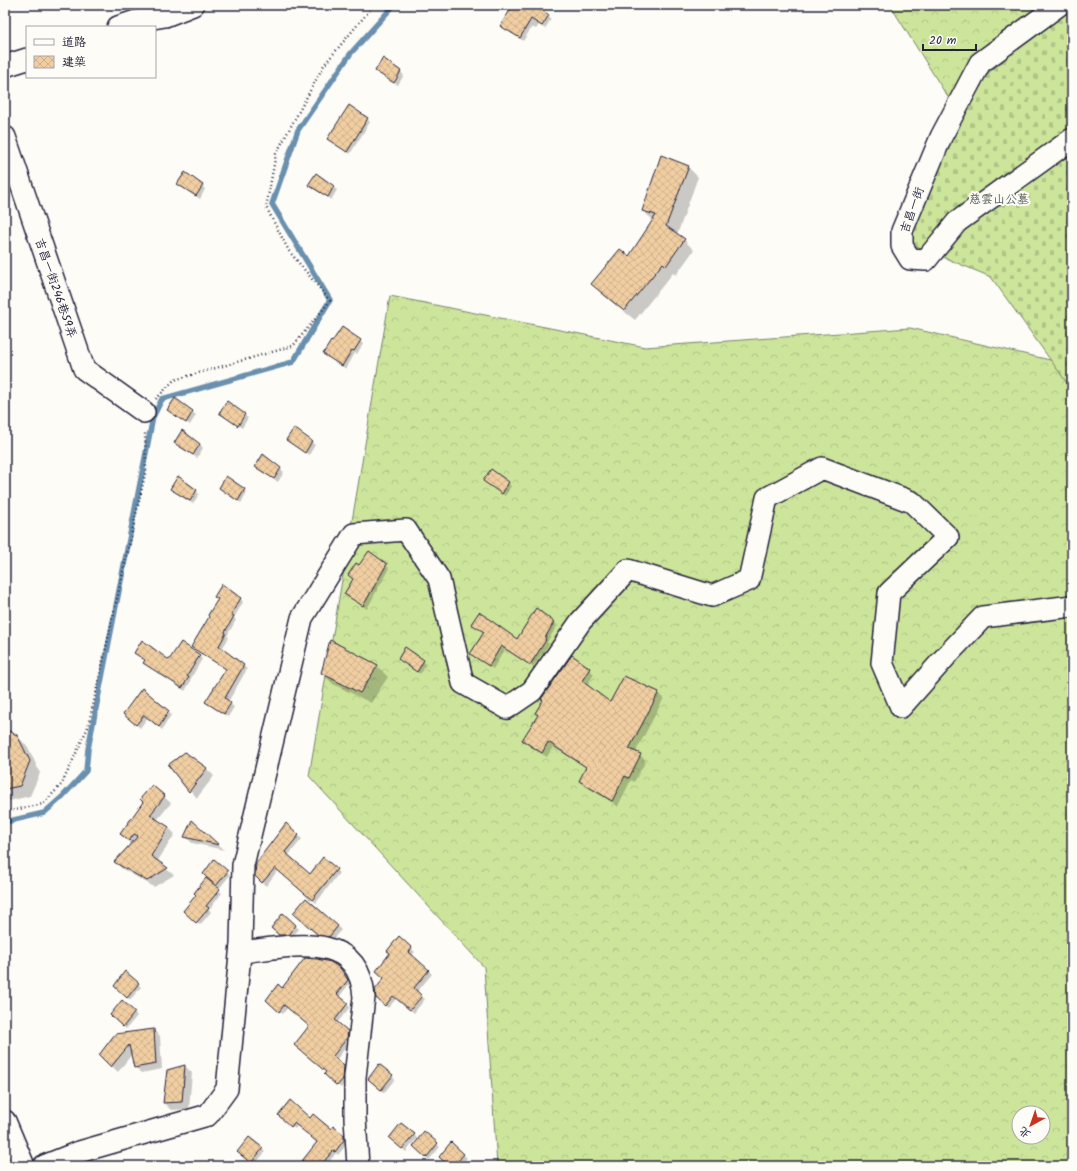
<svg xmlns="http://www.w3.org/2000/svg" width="1077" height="1171" font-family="Kalam,'LXGW WenKai TC',sans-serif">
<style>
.forest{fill:url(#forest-crowns);stroke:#77846b;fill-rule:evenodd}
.cemetery{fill:url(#cemetery-stones);stroke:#77846b}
.shadow{fill:#0003}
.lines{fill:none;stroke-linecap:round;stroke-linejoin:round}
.stream{stroke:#6990ae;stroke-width:5.5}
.building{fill:url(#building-cross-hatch);stroke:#22223b}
.minor-casing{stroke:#22223b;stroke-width:24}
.path{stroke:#22223b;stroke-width:2.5;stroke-dasharray:1 3;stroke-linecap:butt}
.minor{stroke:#fdfcf7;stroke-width:21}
.labels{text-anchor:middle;stroke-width:4;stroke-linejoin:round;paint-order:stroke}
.park-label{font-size:12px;fill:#555c58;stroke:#fdfcf7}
.street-label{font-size:12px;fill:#22223b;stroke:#fdfcf7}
</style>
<defs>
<pattern id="forest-crowns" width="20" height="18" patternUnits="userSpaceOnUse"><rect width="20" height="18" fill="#cce59b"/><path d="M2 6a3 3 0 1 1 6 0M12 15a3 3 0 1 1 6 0" fill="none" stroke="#afc486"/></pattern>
<pattern id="cemetery-stones" width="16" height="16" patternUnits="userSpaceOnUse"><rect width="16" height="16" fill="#cce59b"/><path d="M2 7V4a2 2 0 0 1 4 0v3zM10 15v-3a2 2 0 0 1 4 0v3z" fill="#afc486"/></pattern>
<pattern id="building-cross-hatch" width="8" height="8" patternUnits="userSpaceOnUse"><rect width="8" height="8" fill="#f1cea2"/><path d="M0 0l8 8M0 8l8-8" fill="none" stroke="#ceb18c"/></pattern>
</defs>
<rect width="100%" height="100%" fill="#fdfcf7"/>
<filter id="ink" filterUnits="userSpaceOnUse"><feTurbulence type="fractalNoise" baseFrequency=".025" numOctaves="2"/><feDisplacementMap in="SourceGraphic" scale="8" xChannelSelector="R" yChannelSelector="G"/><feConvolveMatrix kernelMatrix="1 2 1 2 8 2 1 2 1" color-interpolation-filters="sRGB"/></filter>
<g filter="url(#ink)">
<g class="forest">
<polygon points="890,5 1072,5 976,142"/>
<path d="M390,296L645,347L910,328L1072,365V1166H497L484,967L309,776ZM1019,1113H1043V1137H1019Z"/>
</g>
<polygon class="cemetery" points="1071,5 1072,5 1072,390 991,277 892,236 987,74"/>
<g class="shadow">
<polygon points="498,5 534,5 551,19 545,29 539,25 536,29 532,27 523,41 502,26 510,13"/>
<polygon points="383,59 404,75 398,85 379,74"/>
<polygon points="367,119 370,122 350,154 329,139"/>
<polygon points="688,167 698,177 677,235 684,240 694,250 676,275 673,273 635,320 602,294 593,284 629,257 654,221 643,211"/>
<polygon points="316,174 337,190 331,200 310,185"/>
<polygon points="178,184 202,186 205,189 200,199"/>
<polygon points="360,341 363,344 357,354 355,353 346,369 324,354 333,344"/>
<polygon points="175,399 196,415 190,425 168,410"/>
<polygon points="227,402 248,418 242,428 224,416"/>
<polygon points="294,429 315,445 309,455 287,440"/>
<polygon points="200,444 203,448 197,458 179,446"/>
<polygon points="256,467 280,469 284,472 278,482"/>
<polygon points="484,481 508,483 511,486 505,496"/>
<polygon points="220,488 244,490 247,493 241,503"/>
<polygon points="196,491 199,494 193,504 175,492"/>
<polygon points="386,565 389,568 367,609 345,594 360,567"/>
<polygon points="216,597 240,598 243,602 234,618 236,620 227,636 229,637 222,649 247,669 228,702 234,707 228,717 210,705 227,670 196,650 219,600"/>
<polygon points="536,610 557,626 547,642 549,644 533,667 505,649 493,669 475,657 485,633 473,624 517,640"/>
<polygon points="331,641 377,666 388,677 371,703 333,684 322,673"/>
<polygon points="199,656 202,659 190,680 191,681 185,691 144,663 170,662"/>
<polygon points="399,659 423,661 426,664 420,674"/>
<polygon points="589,669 594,674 587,686 610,704 658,693 664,698 635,753 640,755 646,761 634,782 631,780 618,806 585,786 580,780 587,768 553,747 547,757 529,746 524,740 539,716 536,713"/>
<polygon points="168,711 171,715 162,730 148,717 140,728 127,717"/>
<polygon points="5,730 17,736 28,747 40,773 30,796 5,802"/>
<polygon points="185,754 207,769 214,776 197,798 169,765"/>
<polygon points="164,797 171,803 157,820 169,828 175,834 157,862 174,875 154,887 121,868 115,861 132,844 122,834 144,802"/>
<polygon points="192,822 218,845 224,850 192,843 185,836"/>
<polygon points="286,825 302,839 288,856 311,875 336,870 339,873 316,903 278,870 266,886 259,880"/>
<polygon points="227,872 230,875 218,890 222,893 209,910 211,912 200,925 188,915 197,895 196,893 207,878"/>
<polygon points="283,914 299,929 292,937 283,938 273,928"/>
<polygon points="298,917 337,926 341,930 332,940 322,938"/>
<polygon points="399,937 415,952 412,955 432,974 417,992 425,999 414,1013 397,998 388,1008 377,998 385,978 391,953"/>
<polygon points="340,970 350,983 339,997 350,1007 337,1023 351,1036 350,1042 336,1060 347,1070 346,1082 341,1088 329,1077 310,1026 288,1007 283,1014 270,1003 282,989"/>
<polygon points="126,972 141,987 130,1000 115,986"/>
<polygon points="122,1002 137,1016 126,1029 111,1015"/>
<polygon points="154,1030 160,1036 162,1069 141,1073 135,1067 132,1054 118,1072 100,1055"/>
<polygon points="185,1066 192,1073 189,1109 171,1110 164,1103"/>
<polygon points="392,1076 395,1079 384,1093 372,1082"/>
<polygon points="282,1118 310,1119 343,1136 347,1139 347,1144 338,1155 336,1153 326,1166 307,1166 318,1142 298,1125 295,1129"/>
<polygon points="425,1132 440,1147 429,1160 414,1146"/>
<polygon points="414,1135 417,1138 406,1152 394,1141"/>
<polygon points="451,1143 467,1158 460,1166 450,1166"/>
<polygon points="262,1149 265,1152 254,1166 242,1155"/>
</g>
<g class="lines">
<polyline class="stream" points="5,822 44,813 62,797 86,771 88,749 153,417 162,399 293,362 330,300 272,204 298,130 351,53 394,5"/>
</g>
<g class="building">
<polygon points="509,5 540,5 538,7 549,15 542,26 531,19 520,38 500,26 512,7"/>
<polygon points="383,58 401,71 394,83 375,71"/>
<polygon points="349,105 368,118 347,152 327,139"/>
<polygon points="661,155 689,166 666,226 685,239 666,266 663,263 624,311 591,284 620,249 629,256 656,215 642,211"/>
<polygon points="185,172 203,185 196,196 177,184"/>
<polygon points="316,173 334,186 328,197 308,185"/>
<polygon points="342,327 361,340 354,351 352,350 342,366 323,354 331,341 332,342"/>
<polygon points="175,398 193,411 186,423 167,410"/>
<polygon points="227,401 245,414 238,426 219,413"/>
<polygon points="294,428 312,441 305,453 286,440"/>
<polygon points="182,430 200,444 193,455 174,443"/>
<polygon points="263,454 281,468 274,479 255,467"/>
<polygon points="491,469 509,482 502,494 483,481"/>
<polygon points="178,476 197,490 190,501 170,489"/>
<polygon points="226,476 245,489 238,501 219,488"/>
<polygon points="369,551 387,564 363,606 344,594 353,579 348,575 356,563 359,565"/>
<polygon points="222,584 241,598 231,614 234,616 225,632 226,633 219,646 244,665 225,698 231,703 224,714 205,702 226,669 191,647 209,617 208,615 218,599 214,597"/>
<polygon points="536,608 554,622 545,638 546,640 530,665 501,646 489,666 470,654 484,632 471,624 479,612 517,639"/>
<polygon points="142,640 169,660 181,642 200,655 187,676 189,677 182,688 143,663 145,660 134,653"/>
<polygon points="330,640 378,665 360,693 321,673"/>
<polygon points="405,647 424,660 417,672 398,659"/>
<polygon points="572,655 590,668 582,681 610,702 624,676 659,692 629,749 641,754 629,778 625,776 612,801 579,781 586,767 548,742 542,753 522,740 538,715 535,713 543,700 541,699"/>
<polygon points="142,688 169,711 159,727 144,715 136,725 123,714"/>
<polygon points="5,729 17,735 30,761 20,786 5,789"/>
<polygon points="185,752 207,768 189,792 168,765"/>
<polygon points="152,785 165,796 150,815 169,827 151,856 168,868 147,881 114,862 138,836 134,834 129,841 120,834 143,802 140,799"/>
<polygon points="192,820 219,845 184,837"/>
<polygon points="286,823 299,835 285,852 310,874 323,857 337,869 312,900 275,868 262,883 255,876 256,863"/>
<polygon points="214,859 228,871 216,886 203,874"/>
<polygon points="206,878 220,889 206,906 209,908 196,923 183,911 196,895 194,893"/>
<polygon points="306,898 338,926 329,937 318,935 293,913"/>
<polygon points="283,913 296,925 289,935 279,935 271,928"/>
<polygon points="399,936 412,948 409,952 429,970 414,988 422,996 410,1010 393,996 385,1006 376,998 375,990 384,978 376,971 390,953 387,951"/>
<polygon points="305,958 317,959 331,962 341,969 348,980 337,994 348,1003 335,1020 348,1031 347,1038 333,1056 344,1066 343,1079 337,1086 324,1074 326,1072 294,1045 309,1026 284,1005 279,1012 266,1000 278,984 282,988"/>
<polygon points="125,971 139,983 127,998 114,986"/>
<polygon points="122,1000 135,1012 123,1027 110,1015"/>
<polygon points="154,1029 156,1064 134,1068 129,1045 111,1067 99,1055 115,1034"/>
<polygon points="379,1064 393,1075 381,1090 368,1079"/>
<polygon points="185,1065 182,1102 163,1103 167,1070"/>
<polygon points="290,1100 310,1118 313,1114 331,1129 333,1126 344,1135 344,1140 335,1152 333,1151 320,1166 298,1166 317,1142 294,1123 291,1127 278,1115"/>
<polygon points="401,1123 415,1134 402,1149 389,1138"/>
<polygon points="424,1131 438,1143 426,1158 413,1146"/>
<polygon points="249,1137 263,1148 251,1163 237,1152"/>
<polygon points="451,1142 464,1154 454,1166 449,1166 439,1157"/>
</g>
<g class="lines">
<g class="minor-casing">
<g id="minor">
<polyline points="1059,5 980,63 941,137 902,231 902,246 910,259 926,260 957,222 1072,139"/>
<polyline points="118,27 136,21 165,16 193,5"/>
<polyline points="5,66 27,59"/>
<polyline points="5,137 84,369 144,412"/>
<path d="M241,952C289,947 359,928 364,997L355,1077V1118L358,1166"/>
<polyline points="5,1121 24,1166"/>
<polyline points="44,1166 79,1152 208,1115 227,1089 241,944 243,865 302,618 354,534 406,530 439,579 463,683 507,708 532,691 581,621 628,570 712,596 749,580 767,498 822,468 912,502 948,537 889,593 882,663 901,707 948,654 983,617 1072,606"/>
</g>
</g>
<g class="path">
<polyline points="156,399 174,380 293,346 330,301 289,251 266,207 276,154 324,65 374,5"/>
<polyline points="5,812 43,804 62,784 88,727 146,470 145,431"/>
</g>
<use href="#minor" class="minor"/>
</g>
</g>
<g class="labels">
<g class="park-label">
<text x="999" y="203">慈雲山公墓</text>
</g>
<g class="street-label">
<text transform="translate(912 210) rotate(-70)" y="4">吉昌一街</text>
<text transform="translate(56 288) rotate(71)" y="4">吉昌一街246巷59弄</text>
</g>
</g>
<rect width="1077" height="1171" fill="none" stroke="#fdfcf7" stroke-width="20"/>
<rect x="10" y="10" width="1057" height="1151" fill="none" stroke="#22223b" stroke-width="1.5" filter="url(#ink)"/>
<rect x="26" y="26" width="130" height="52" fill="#fdfcf7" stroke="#a5a5ac"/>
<rect x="34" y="39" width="20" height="6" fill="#fdfcf7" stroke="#a5a5ac"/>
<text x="62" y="46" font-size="12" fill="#22223b">道路</text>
<rect x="34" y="56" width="20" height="12" fill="url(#building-cross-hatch)" stroke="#a5a5ac"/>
<text x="62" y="66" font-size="12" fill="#22223b">建築</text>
<g transform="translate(1031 1125) rotate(220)"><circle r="19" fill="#fdfcf7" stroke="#a5a5ac"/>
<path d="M0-3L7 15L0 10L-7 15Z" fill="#c8321e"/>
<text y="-6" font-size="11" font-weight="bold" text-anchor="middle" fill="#22223b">北</text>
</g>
<path d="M923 44v6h53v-6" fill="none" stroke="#22223b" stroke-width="2"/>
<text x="929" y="44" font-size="12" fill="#22223b" stroke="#fdfcf7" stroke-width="3" paint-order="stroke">20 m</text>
</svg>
